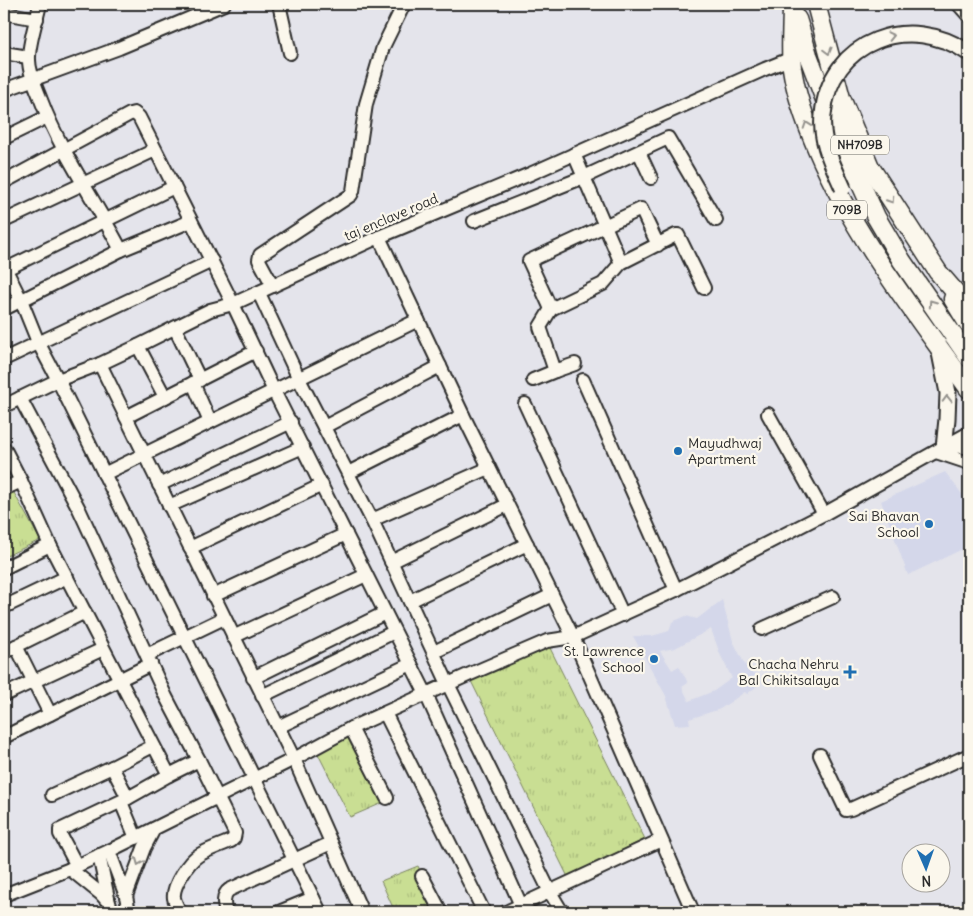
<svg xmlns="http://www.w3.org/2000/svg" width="973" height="916" font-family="Delius,sans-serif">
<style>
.built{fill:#d4d7ea;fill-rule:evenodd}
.park{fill:url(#park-tufts);stroke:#7a845f}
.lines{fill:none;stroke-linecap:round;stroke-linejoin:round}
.minor-casing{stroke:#2b2b2b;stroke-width:16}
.major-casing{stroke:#2b2b2b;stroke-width:19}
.highway-casing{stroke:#2b2b2b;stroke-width:21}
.minor{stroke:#fbf7ec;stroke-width:12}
.major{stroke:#fbf7ec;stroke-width:15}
.highway{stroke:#fbf7ec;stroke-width:18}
.major-bridge-casing{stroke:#2b2b2b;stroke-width:19;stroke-linecap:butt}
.major-bridge{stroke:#fbf7ec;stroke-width:15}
.oneway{stroke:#93918c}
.poi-dot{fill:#1f6fb2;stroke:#fbf7ec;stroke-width:2}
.labels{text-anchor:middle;stroke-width:4.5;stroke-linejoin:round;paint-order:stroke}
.shield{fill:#fbf7ec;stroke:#696865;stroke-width:1}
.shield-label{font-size:12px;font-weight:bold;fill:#2b2b2b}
.street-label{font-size:14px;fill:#2b2b2b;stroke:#fbf7ec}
.poi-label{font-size:14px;fill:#2b2b2b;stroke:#fbf7ec;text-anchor:end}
</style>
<defs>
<pattern id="park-tufts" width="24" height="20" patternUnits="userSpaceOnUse" patternTransform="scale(1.25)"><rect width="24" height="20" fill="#c9de93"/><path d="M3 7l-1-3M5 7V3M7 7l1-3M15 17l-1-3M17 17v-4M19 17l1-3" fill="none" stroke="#adbf7f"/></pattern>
</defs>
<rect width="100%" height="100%" fill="#e4e4eb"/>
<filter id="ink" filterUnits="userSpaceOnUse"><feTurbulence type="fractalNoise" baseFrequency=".02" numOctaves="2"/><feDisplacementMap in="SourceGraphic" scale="10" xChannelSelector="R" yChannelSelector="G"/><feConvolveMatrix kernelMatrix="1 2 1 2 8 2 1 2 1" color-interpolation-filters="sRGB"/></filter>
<g filter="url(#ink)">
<g class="built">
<polygon points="945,472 969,503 969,546 908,575 881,501"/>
<path d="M722,600L733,641L744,663L762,682L747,694L745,692L720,709L689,719L690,724L675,725L666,696L633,636H652L669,631L672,622L686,616L697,619ZM711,629L720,654L732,678L714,691L689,701L682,687L688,683L679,666L672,670L660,651L675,648Z"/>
</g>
<g class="park">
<polygon points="13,491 40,540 4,557 4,495"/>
<polygon points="547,642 645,839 568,877 468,675"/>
<polygon points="354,733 387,801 350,817 316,750"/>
<polygon points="418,866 440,912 395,912 381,881"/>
</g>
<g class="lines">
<g class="minor-casing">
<g id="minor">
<path d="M40,4C37,19 28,45 29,60C29,73 36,87 41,100C61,153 95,200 121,250"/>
<polyline points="279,4 290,53"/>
<polyline points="4,13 37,19"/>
<polyline points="4,53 28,57"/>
<polyline points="4,90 119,48 224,4"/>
<polyline points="4,138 47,117"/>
<polyline points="639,152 651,178"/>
<polyline points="574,154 621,263"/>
<polyline points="4,182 130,114 134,113 139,117 233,304 274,391 426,694 524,912"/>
<polyline points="4,221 155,150"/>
<polyline points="474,221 584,177 668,138 716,220"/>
<polyline points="379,237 463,415 573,637 693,912"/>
<polyline points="658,245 641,209 529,261 551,309 603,284 621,263 676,235 678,235 704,288"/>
<polyline points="4,266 21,300 38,342 58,380 320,912"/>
<polyline points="4,270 174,187"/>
<polyline points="273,286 259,260 260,255 351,195 353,191 366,104 383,47 404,4"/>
<polyline points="259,293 299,379 372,520 448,684 550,892 562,912"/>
<polyline points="4,309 121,250 191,221"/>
<polyline points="551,309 540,327 555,371 575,364"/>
<polyline points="175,328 200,380"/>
<polyline points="138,346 165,397"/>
<polyline points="4,359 212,261"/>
<polyline points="100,364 294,759 362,912"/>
<polyline points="533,380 555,371"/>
<polyline points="583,380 676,590"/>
<polyline points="193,383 210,422"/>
<path d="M20,398L79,509L166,697L199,760L235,833L234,838L231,841C221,845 209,849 199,855C189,861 172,886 174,898C175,903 178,908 180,912"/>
<polyline points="525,404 623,615"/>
<polyline points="4,406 58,380 100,364 138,346 210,310 233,304 379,237 530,174 765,69 792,58"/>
<polyline points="768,414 824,514"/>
<polyline points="126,417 256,351"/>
<polyline points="324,427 440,366"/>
<polyline points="4,448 21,481 50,545 169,775 199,760"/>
<polyline points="936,452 969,463"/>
<polyline points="348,473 463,415"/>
<polyline points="104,474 418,320"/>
<polyline points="159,485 291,422"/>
<polyline points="4,489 21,481"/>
<polyline points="169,506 303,447"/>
<polyline points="372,520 489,468"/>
<polyline points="190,548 322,485"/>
<polyline points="391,562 507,505"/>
<polyline points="4,568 50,545"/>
<polyline points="213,596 346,534"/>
<polyline points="410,601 527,544"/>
<polyline points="4,607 67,577"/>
<polyline points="762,629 833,597"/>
<polyline points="233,637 366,575"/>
<polyline points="16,646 50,714"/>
<polyline points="4,652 85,612"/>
<polyline points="434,652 552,595"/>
<polyline points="147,655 224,618"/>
<polyline points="253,678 385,613"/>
<polyline points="4,695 103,649"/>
<polyline points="262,696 394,632"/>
<polyline points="385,713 484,912"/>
<polyline points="278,727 411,664"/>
<polyline points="351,728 387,798"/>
<polyline points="4,737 151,664"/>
<polyline points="153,746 112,767 128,798 169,775"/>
<polyline points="820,755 846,810 851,809 969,755"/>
<polyline points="52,795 112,767"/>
<polyline points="121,802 136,838"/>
<polyline points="109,851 126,896 129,912"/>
<polyline points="99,855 109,903 113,912"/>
<polyline points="77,866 60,834 60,830 128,798"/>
<polyline points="70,869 101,894 109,903"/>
<polyline points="422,876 441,912"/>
<polyline points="4,895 70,869 109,851 294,759 351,728 468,675 547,641 573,637 676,590 824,514 969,433"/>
<polyline points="126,896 144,848 154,829"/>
<path d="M226,912C223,905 223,894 229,890L331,843"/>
<polyline points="279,912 313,898"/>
<polyline points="506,912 661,840"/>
</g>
</g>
<g class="major-casing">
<g id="major">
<polyline points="960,4 969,14"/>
<polyline points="939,348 948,393 947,419 944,448 959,445 969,446"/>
</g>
</g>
<g class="highway-casing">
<g id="highway">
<path d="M792,4C792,25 790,48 792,68C796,96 806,123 817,149C854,236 914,312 969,389"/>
<polyline points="816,4 841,98 870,167 938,272 969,308"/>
<polyline points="797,19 808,55 838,134 876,217 902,261 969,358"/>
<polyline points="953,299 969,325"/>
</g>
</g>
<use href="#minor" class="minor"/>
<use href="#major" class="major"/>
<use href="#highway" class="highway"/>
<g class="major-bridge-casing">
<path id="major-bridge" d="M843,188C833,165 820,142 823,115C829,40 910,12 969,53"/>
</g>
<use href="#major-bridge" class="major-bridge"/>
</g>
<defs><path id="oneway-chevron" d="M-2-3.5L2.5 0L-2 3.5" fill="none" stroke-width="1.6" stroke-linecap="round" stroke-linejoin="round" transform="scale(1.25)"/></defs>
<g class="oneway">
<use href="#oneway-chevron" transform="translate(891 36) rotate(-13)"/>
<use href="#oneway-chevron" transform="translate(828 51) rotate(75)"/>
<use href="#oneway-chevron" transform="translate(807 125) rotate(-109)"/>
<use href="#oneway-chevron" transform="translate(891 200) rotate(57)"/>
<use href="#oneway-chevron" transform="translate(932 303) rotate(-125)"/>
<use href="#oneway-chevron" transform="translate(947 399) rotate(-91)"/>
<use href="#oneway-chevron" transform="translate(139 862) rotate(112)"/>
</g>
</g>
<g class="poi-dot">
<circle cx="678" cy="451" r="5"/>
<circle cx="929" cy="524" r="5"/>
<circle cx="654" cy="659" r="5"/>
<path d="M847.5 664.5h5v5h5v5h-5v5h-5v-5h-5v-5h5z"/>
</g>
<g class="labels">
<g class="shield">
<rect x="831" y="135.5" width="58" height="19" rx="4"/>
<rect x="827" y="200.5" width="40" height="19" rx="4"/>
</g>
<g class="shield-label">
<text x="860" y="149">NH709B</text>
<text x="847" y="214">709B</text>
</g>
<g class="street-label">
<text transform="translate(391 217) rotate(-23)" y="5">taj enclave road</text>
</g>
<g class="poi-label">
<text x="688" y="448" text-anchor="start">Mayudhwaj<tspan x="688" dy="16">Apartment</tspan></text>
<text x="919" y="521">Sai Bhavan<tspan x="919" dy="16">School</tspan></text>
<text x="644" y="656">St. Lawrence<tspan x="644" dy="16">School</tspan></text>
<text x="839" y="669">Chacha Nehru<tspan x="839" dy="16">Bal Chikitsalaya</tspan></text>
</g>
</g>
<rect width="973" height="916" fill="none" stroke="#fbf7ec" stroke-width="20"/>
<rect x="10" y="10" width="953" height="896" fill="none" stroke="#2b2b2b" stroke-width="2" filter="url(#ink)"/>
<g transform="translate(926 868) rotate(178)"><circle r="24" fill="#fbf7ec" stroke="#a8a59f"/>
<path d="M0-4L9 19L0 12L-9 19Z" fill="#1f6fb2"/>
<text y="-8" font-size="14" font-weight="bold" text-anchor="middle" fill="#2b2b2b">N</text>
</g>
</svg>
